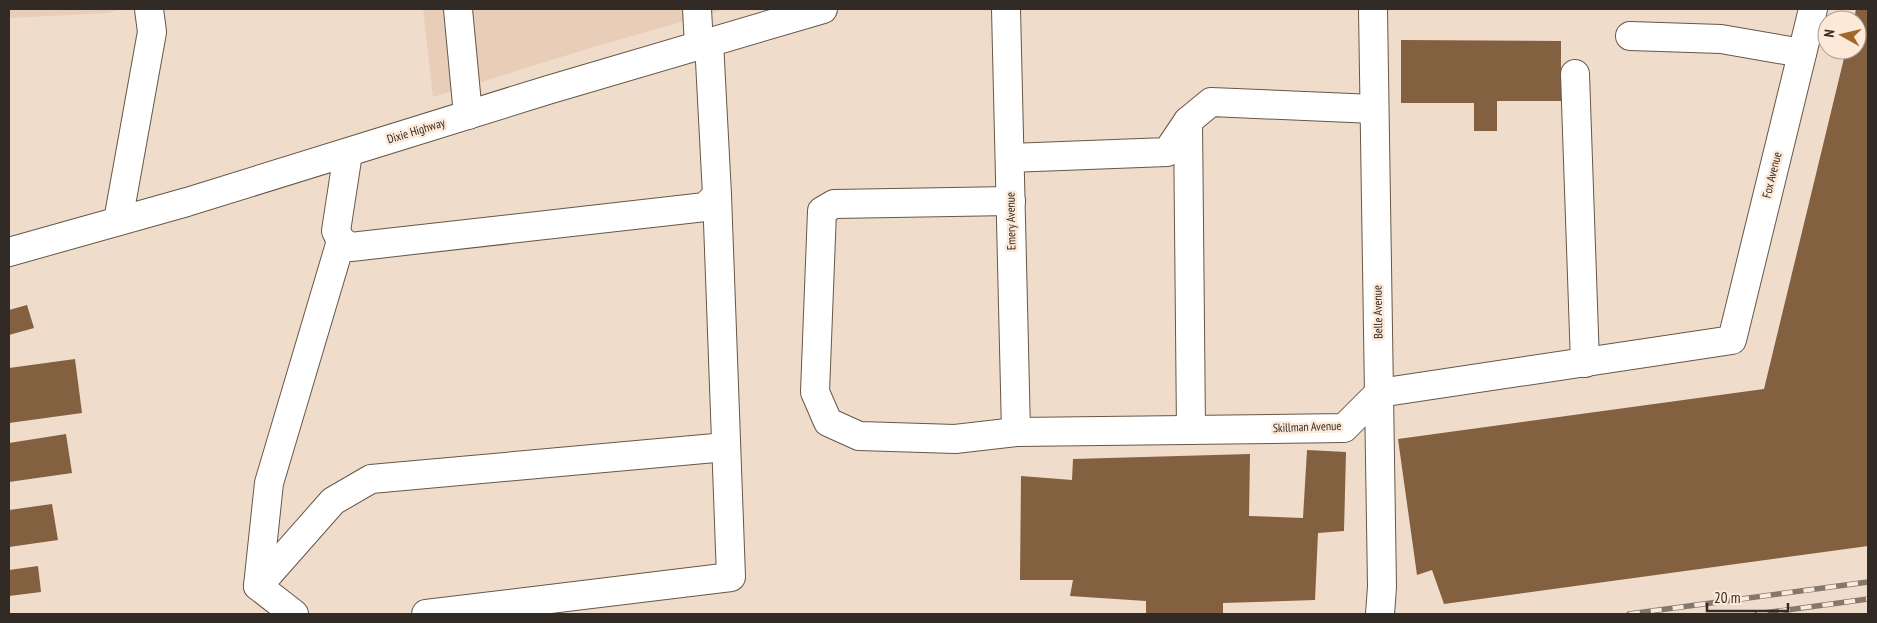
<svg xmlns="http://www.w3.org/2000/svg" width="1877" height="623" font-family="'PT Sans Narrow',sans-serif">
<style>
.built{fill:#e8ceb8}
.building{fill:#826040}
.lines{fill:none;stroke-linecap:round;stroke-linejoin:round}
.minor-casing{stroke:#675748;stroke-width:30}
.minor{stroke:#fff;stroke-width:28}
.rail-casing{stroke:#84776c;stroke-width:5.5}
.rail{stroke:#fde9d8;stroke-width:4;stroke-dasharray:11;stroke-linecap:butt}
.labels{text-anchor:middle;stroke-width:5;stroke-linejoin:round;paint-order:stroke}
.street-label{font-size:12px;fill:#322a24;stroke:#fde9d8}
</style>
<rect width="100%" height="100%" fill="#f0dccb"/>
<g class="built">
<polygon points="9,9 119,9 109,13 9,18"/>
<polygon points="423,9 726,9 587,49 433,97"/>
</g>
<g class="building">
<polygon points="1856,9 1868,9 1868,546 1444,604 1432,570 1417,575 1398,439 1764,389 1846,50 1857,50 1857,20 1854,20"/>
<polygon points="1401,40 1561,41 1561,101 1497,101 1497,131 1474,131 1474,103 1401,103"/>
<polygon points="27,305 34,328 9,335 9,310"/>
<polygon points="75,359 82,413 9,423 9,368"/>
<polygon points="66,434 72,473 9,482 9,443"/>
<polygon points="1307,450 1346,452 1344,531 1318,533 1315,600 1223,603 1223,614 1146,614 1146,601 1070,596 1073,580 1020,580 1021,476 1072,480 1073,459 1250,454 1249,516 1303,518"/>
<polygon points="52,504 58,540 9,547 9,510"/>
<polygon points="38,566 41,592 9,596 9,570"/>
</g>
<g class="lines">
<g class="minor-casing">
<g id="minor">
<polyline points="458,9 468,115"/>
<polyline points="697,9 699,45"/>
<polyline points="1006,9 1016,432"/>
<polyline points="1373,9 1382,587 1380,614"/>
<polyline points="1630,36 1721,39 1802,53"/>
<polyline points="1575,74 1585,363"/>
<polyline points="1188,121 1191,430"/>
<polyline points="348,153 336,231 341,241 351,247 705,207 717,195 709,42"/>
<polyline points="1010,158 1167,152 1188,121 1211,102 1374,109"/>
<polyline points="1011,201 834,204 822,211 815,392 828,422 859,436 955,439 1016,432 1344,428 1379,393 1732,340 1813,9"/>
<polyline points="118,221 152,32 149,9"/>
<polyline points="9,252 187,202 548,90 823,9"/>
<polyline points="258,586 333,501 371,479 726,447"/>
<polyline points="294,614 258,586 269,483 341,241"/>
<polyline points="426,614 731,577 717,195"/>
</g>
</g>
<use href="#minor" class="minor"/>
<g class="rail-casing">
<g id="rail">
<polyline points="1629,614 1868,582"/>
<polyline points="1757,614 1868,599"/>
</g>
</g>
<use href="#rail" class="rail"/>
</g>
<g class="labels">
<g class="street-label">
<text transform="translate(416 131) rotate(-17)" y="4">Dixie Highway</text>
<text transform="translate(1772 175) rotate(-76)" y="4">Fox Avenue</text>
<text transform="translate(1011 221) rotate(-91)" y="4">Emery Avenue</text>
<text transform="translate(1378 312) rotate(-91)" y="4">Belle Avenue</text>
<text transform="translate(1307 427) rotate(-2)" y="4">Skillman Avenue</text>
</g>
</g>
<rect width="1877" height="623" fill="none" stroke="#322a24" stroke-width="20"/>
<g transform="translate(1842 35) rotate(278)"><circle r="24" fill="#fde9d8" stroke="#ac9d90"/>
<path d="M0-4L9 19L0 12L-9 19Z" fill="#a26728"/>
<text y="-8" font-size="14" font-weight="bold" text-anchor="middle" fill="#322a24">N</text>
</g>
<path d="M1707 603v8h81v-8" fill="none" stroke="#322a24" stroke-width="2.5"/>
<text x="1714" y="603" font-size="15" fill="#322a24" stroke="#fde9d8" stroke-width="4" paint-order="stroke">20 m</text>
</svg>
